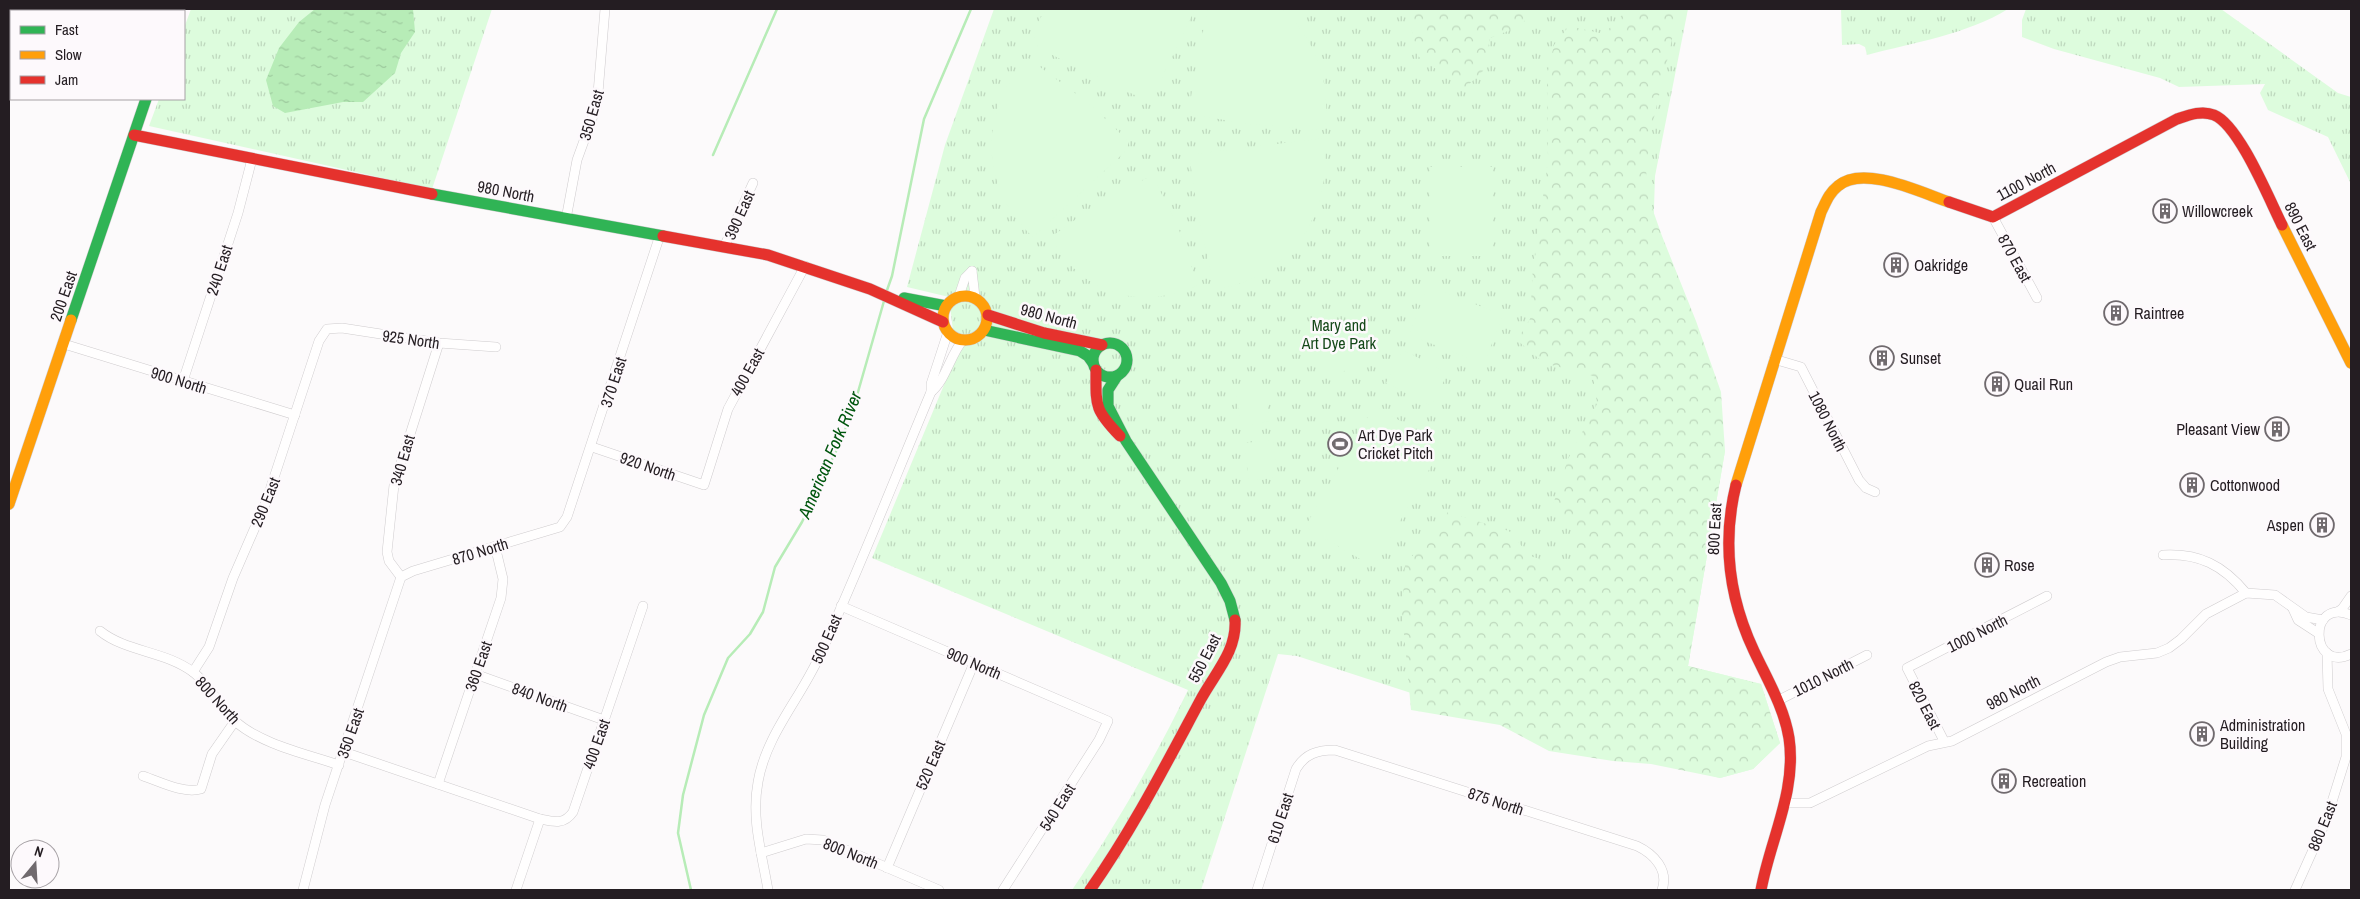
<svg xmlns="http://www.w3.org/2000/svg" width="2360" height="899" font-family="'Archivo Narrow',sans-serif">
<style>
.grass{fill:url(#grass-tufts)}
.forest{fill:url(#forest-crowns)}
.pitch{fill:#ddfcdd}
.water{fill:url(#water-ripples)}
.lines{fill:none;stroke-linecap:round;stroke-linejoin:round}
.stream{stroke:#b7ecb7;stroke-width:2.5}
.street-casing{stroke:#cfccce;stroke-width:10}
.fast-casing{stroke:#cfccce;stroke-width:12}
.slow-casing{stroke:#cfccce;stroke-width:12}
.jam-casing{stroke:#cfccce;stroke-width:12}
.street{stroke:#fffefe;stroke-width:9}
.fast{stroke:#30b455;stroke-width:11}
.slow{stroke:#ff9f0a;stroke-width:11}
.jam{stroke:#e5322d;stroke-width:11}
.labels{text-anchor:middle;stroke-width:5;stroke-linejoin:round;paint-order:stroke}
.street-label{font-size:16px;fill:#241d22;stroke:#fdf9fc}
.poi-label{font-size:16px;fill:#241d22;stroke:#fdf9fc;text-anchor:start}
.park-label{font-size:16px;fill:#144818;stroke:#fdf9fc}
.water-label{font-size:18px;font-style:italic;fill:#00560e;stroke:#fdf9fc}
</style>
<defs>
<pattern id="grass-tufts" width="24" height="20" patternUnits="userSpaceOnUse" patternTransform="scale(1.25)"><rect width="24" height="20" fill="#ddfcdd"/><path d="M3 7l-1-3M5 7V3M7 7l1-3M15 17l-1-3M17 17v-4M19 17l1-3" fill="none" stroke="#bed8bd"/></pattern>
<pattern id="forest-crowns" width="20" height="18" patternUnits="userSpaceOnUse" patternTransform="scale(1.25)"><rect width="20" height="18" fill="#ddfcdd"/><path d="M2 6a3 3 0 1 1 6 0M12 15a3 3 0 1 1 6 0" fill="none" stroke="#bed8bd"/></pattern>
<pattern id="water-ripples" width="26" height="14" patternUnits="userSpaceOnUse" patternTransform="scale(1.25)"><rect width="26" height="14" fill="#b7ecb7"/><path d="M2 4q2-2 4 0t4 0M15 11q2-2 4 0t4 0" fill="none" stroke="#9dca9d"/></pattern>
</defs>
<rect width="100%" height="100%" fill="#fcfafb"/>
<g class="grass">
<polygon points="191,9 492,9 432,189 149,126 159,99 184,99 184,28"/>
<path d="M994,9H1688L1655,176L1653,240L1725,451L1688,666L1761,684L1780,743L1753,769L1720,778L1485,717L1297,656L1278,654L1201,890H1072C1116,825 1154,760 1188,690L872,558L956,356L949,297L907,287L945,145Z"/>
<path d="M1841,9H2008C1968,34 1912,43 1867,55L1865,47L1859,44L1842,45Z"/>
<polygon points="2026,9 2221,9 2338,93 2351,97 2351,184 2328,137 2268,110 2260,93 2265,84 2179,87 2160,78 2054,49 2022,37 2022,20"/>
</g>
<g class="forest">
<polygon points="1409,9 1537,9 1518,27 1490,38 1484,70 1464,89 1419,57 1407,14"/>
<polygon points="1621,9 1679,9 1650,135 1645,188 1662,236 1696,321 1721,392 1725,451 1688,666 1761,684 1780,743 1753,769 1720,778 1651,764 1613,761 1549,751 1500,725 1411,710 1402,612 1405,565 1448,512 1509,531 1530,556 1575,570 1577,533 1552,508 1568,459 1597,404 1593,376 1544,363 1517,340 1530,319 1533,267 1548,161 1547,75 1554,45 1569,26 1604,34 1625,12"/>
</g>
<g class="pitch">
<path d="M1047,9H1195L1153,97L1145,100L1038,48C1030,32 1037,22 1047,9Z"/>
<path d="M1208,9H1282C1317,41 1331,83 1325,130L1249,124L1194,115L1189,109L1198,55Z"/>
<path d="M1028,58L1092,106L1128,141V149L1033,237C979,187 978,111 1028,58Z"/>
<path d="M1325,138C1331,215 1294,276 1215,290L1198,215L1190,161L1195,154Z"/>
<rect x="1430" y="167" width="63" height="89"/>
<path d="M1147,178L1155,181L1177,224L1198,285C1141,312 1080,294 1051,237L1103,200Z"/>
<polygon points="1428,286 1503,315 1484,364 1409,335"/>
<polygon points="1350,321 1372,352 1330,381 1308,350"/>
<polygon points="1403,350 1448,373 1431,406 1386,383"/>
<polygon points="1264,384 1270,421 1241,426 1235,388"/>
<polygon points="1374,406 1443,445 1374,567 1305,527"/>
<polygon points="1273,440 1278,477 1249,481 1244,443"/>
</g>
<polygon class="water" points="315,9 413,9 415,32 401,53 395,73 363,102 343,102 285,113 273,106 266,80 279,48 299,22"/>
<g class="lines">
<g class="stream">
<polyline points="713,155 777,9"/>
<polyline points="886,293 892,276 924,119 971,9"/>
<polyline points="691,890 678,833 683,795 704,715 728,658 750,634 763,612 775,567 802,522 838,447 852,413 884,301"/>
</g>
<g class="street-casing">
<g id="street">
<polyline points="1993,217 2037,298"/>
<polyline points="566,219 577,160 597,105 605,9"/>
<polyline points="724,247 753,183"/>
<polyline points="972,271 975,297"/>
<polyline points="959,296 965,278 972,271"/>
<polyline points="64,344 295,415"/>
<polyline points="1774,359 1801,367 1859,480 1866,488 1875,492"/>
<polyline points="183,381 238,213 252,159"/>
<path d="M931,392C946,380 950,355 963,340"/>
<polyline points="592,447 704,485 728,409 805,266"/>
<path d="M2163,555C2199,553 2223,565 2246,593"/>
<polyline points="401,577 413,571 560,527 567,517 660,235"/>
<polyline points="401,577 389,561 387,552 394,485 439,343"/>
<polyline points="841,606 1108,721 1099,740 1003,890"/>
<polyline points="2293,609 2298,620 2318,633"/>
<polyline points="2337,612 2342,609 2351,596"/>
<path d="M2351,615C2307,596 2310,674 2351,654"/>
<path d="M100,631C126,652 165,651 193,672C210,685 219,706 235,721C260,744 307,754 339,765"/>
<polyline points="193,672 209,647 233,578 266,502 319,341 327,329 342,328 439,343 496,347"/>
<polyline points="475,674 604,720"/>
<polyline points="1779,700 1867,655"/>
<polyline points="1944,741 1907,668 2047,596"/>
<path d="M344,752L540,819C554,822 564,825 573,812L643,606"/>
<path d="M143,776C161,782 183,794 201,789L212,754L235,721"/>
<polyline points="438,784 501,598 503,579 495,546"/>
<polyline points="1786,803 1810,803 1928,746 1952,741 2106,662 2120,657 2157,653 2169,648 2181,639 2206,614 2246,593 2275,595 2306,617 2323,620"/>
<polyline points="761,853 806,839 823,840 939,890"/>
<polyline points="887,868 974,663"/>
<polyline points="303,890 325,805 401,577"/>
<polyline points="516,890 540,819"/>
<path d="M768,890C762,854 751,819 758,782C766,735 800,699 819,657C859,570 894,480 931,392V384L948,332"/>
<path d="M1257,890L1296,769C1305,754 1317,750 1335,750L1637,846C1654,854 1669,870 1662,890"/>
<polyline points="2295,890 2326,821 2346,757 2346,734 2328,689 2327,653"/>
</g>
</g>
<g class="fast-casing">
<g id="fast">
<polyline points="175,9 175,11"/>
<polyline points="432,194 663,236"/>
<polyline points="904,298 946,306"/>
<polyline points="71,320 146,99"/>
<polyline points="984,330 1080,351 1088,356 1093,363"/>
<circle cx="1110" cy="360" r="17"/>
<polyline points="1117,376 1108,390 1108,406 1126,441 1221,583 1230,601 1235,620"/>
</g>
</g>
<g class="slow-casing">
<g id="slow">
<polyline points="2282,225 2351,363"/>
<circle cx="965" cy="318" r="22"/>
<path d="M1736,485L1821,212C1826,202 1829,193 1838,186C1863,164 1922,193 1949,202"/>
<polyline points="9,504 71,320"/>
</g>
</g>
<g class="jam-casing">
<g id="jam">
<polyline points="134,135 432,194"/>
<path d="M1949,202L1993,217L2177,119C2189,115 2202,110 2214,115C2239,125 2269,199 2282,225"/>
<polyline points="663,236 768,255 870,289 943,322"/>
<polyline points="988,315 1044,333 1102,345"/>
<path d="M1096,370C1096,406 1094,409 1120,436"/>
<path d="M1736,485C1722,542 1729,598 1754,651C1767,679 1784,707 1789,738C1797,791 1770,840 1761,890"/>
<path d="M1090,890C1133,829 1166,764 1201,699C1215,673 1237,651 1235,620"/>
</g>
</g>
<use href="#street" class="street"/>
<use href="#fast" class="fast"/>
<use href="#slow" class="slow"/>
<use href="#jam" class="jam"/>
</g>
<defs>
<g id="building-ring" transform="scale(1.25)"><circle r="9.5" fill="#fdf9fc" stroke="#706a6e" stroke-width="1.5"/><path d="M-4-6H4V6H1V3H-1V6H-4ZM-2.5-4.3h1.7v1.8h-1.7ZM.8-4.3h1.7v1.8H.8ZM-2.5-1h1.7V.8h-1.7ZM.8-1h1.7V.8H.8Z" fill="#706a6e"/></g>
<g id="stadium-ring" transform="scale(1.25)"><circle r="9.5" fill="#fdf9fc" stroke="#706a6e" stroke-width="1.5"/><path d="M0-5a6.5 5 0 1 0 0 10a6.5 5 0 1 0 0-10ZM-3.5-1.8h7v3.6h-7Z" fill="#706a6e"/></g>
</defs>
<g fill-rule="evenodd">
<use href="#building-ring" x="2165" y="211"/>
<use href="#building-ring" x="1896" y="265"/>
<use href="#building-ring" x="2116" y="313"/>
<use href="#building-ring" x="1882" y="358"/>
<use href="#building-ring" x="1997" y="384"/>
<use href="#building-ring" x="2277" y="429"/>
<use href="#stadium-ring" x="1340" y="444"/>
<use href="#building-ring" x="2192" y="485"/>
<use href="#building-ring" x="2322" y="525"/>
<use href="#building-ring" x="1987" y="565"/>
<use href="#building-ring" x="2202" y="734"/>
<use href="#building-ring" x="2004" y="781"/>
</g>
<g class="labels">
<g class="street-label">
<text transform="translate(591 115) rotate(-74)" y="6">350 East</text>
<text transform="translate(2026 181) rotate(-28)" y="6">1100 North</text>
<text transform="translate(506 191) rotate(11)" y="6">980 North</text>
<text transform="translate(739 215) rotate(-66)" y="6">390 East</text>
<text transform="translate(2301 226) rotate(63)" y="6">890 East</text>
<text transform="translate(2015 258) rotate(61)" y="6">870 East</text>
<text transform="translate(219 270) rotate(-72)" y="6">240 East</text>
<text transform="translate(63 296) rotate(-71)" y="6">200 East</text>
<text transform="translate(1049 316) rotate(15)" y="6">980 North</text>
<text transform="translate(411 339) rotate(8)" y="6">925 North</text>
<text transform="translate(747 372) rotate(-61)" y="6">400 East</text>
<text transform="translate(179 380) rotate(17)" y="6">900 North</text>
<text transform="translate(613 382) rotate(-72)" y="6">370 East</text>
<text transform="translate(1828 421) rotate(63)" y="6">1080 North</text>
<text transform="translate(402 460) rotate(-74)" y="6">340 East</text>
<text transform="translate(648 466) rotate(19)" y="6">920 North</text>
<text transform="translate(265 502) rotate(-68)" y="6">290 East</text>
<text transform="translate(1714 529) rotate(-87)" y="6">800 East</text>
<text transform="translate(480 551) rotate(-17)" y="6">870 North</text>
<text transform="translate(1977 633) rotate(-27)" y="6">1000 North</text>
<text transform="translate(826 639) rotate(-66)" y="6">500 East</text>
<text transform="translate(1204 658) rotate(-63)" y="6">550 East</text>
<text transform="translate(974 663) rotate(23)" y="6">900 North</text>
<text transform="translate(478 666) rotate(-71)" y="6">360 East</text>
<text transform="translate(1823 677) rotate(-27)" y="6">1010 North</text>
<text transform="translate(2013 692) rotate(-27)" y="6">980 North</text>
<text transform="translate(540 697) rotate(20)" y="6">840 North</text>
<text transform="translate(218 700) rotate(48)" y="6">800 North</text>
<text transform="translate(1925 705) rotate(63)" y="6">820 East</text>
<text transform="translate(350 733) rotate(-71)" y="6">350 East</text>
<text transform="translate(596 744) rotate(-71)" y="6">400 East</text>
<text transform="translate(930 765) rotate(-67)" y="6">520 East</text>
<text transform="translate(1496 801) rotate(18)" y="6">875 North</text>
<text transform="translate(1057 807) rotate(-58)" y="6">540 East</text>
<text transform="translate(1280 818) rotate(-72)" y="6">610 East</text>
<text transform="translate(2322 826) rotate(-68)" y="6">880 East</text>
<text transform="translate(851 853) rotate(22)" y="6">800 North</text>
</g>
<g class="poi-label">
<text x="2182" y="217">Willowcreek</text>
<text x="1914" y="271">Oakridge</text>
<text x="2134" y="319">Raintree</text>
<text x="1900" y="364">Sunset</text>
<text x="2014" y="390">Quail Run</text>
<text x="2260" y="435" text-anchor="end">Pleasant View</text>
<text x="1358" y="441">Art Dye Park<tspan x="1358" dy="18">Cricket Pitch</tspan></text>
<text x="2210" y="491">Cottonwood</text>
<text x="2304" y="531" text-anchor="end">Aspen</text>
<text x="2004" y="571">Rose</text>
<text x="2220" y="731">Administration<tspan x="2220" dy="18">Building</tspan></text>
<text x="2022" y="787">Recreation</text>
</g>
<g class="park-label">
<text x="1339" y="331">Mary and<tspan x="1339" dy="18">Art Dye Park</tspan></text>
</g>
<g class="water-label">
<text transform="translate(830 455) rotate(-67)" y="6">American Fork River</text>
</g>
</g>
<rect width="2360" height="899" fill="none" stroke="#241d22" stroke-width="20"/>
<rect x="10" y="10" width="175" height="90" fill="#fdf9fc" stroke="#a6a1a5"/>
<rect x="20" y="26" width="25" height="8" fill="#30b455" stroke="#a6a1a5"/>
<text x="55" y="35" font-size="15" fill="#241d22">Fast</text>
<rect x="20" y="51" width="25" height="8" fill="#ff9f0a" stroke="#a6a1a5"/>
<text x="55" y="60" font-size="15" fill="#241d22">Slow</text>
<rect x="20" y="76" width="25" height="8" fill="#e5322d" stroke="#a6a1a5"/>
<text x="55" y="85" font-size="15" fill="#241d22">Jam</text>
<g transform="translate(35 864) rotate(18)"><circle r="24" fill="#fdf9fc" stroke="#a6a1a5"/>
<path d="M0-4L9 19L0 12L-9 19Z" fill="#706a6e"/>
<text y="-8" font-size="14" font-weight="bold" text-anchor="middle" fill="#241d22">N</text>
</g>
</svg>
